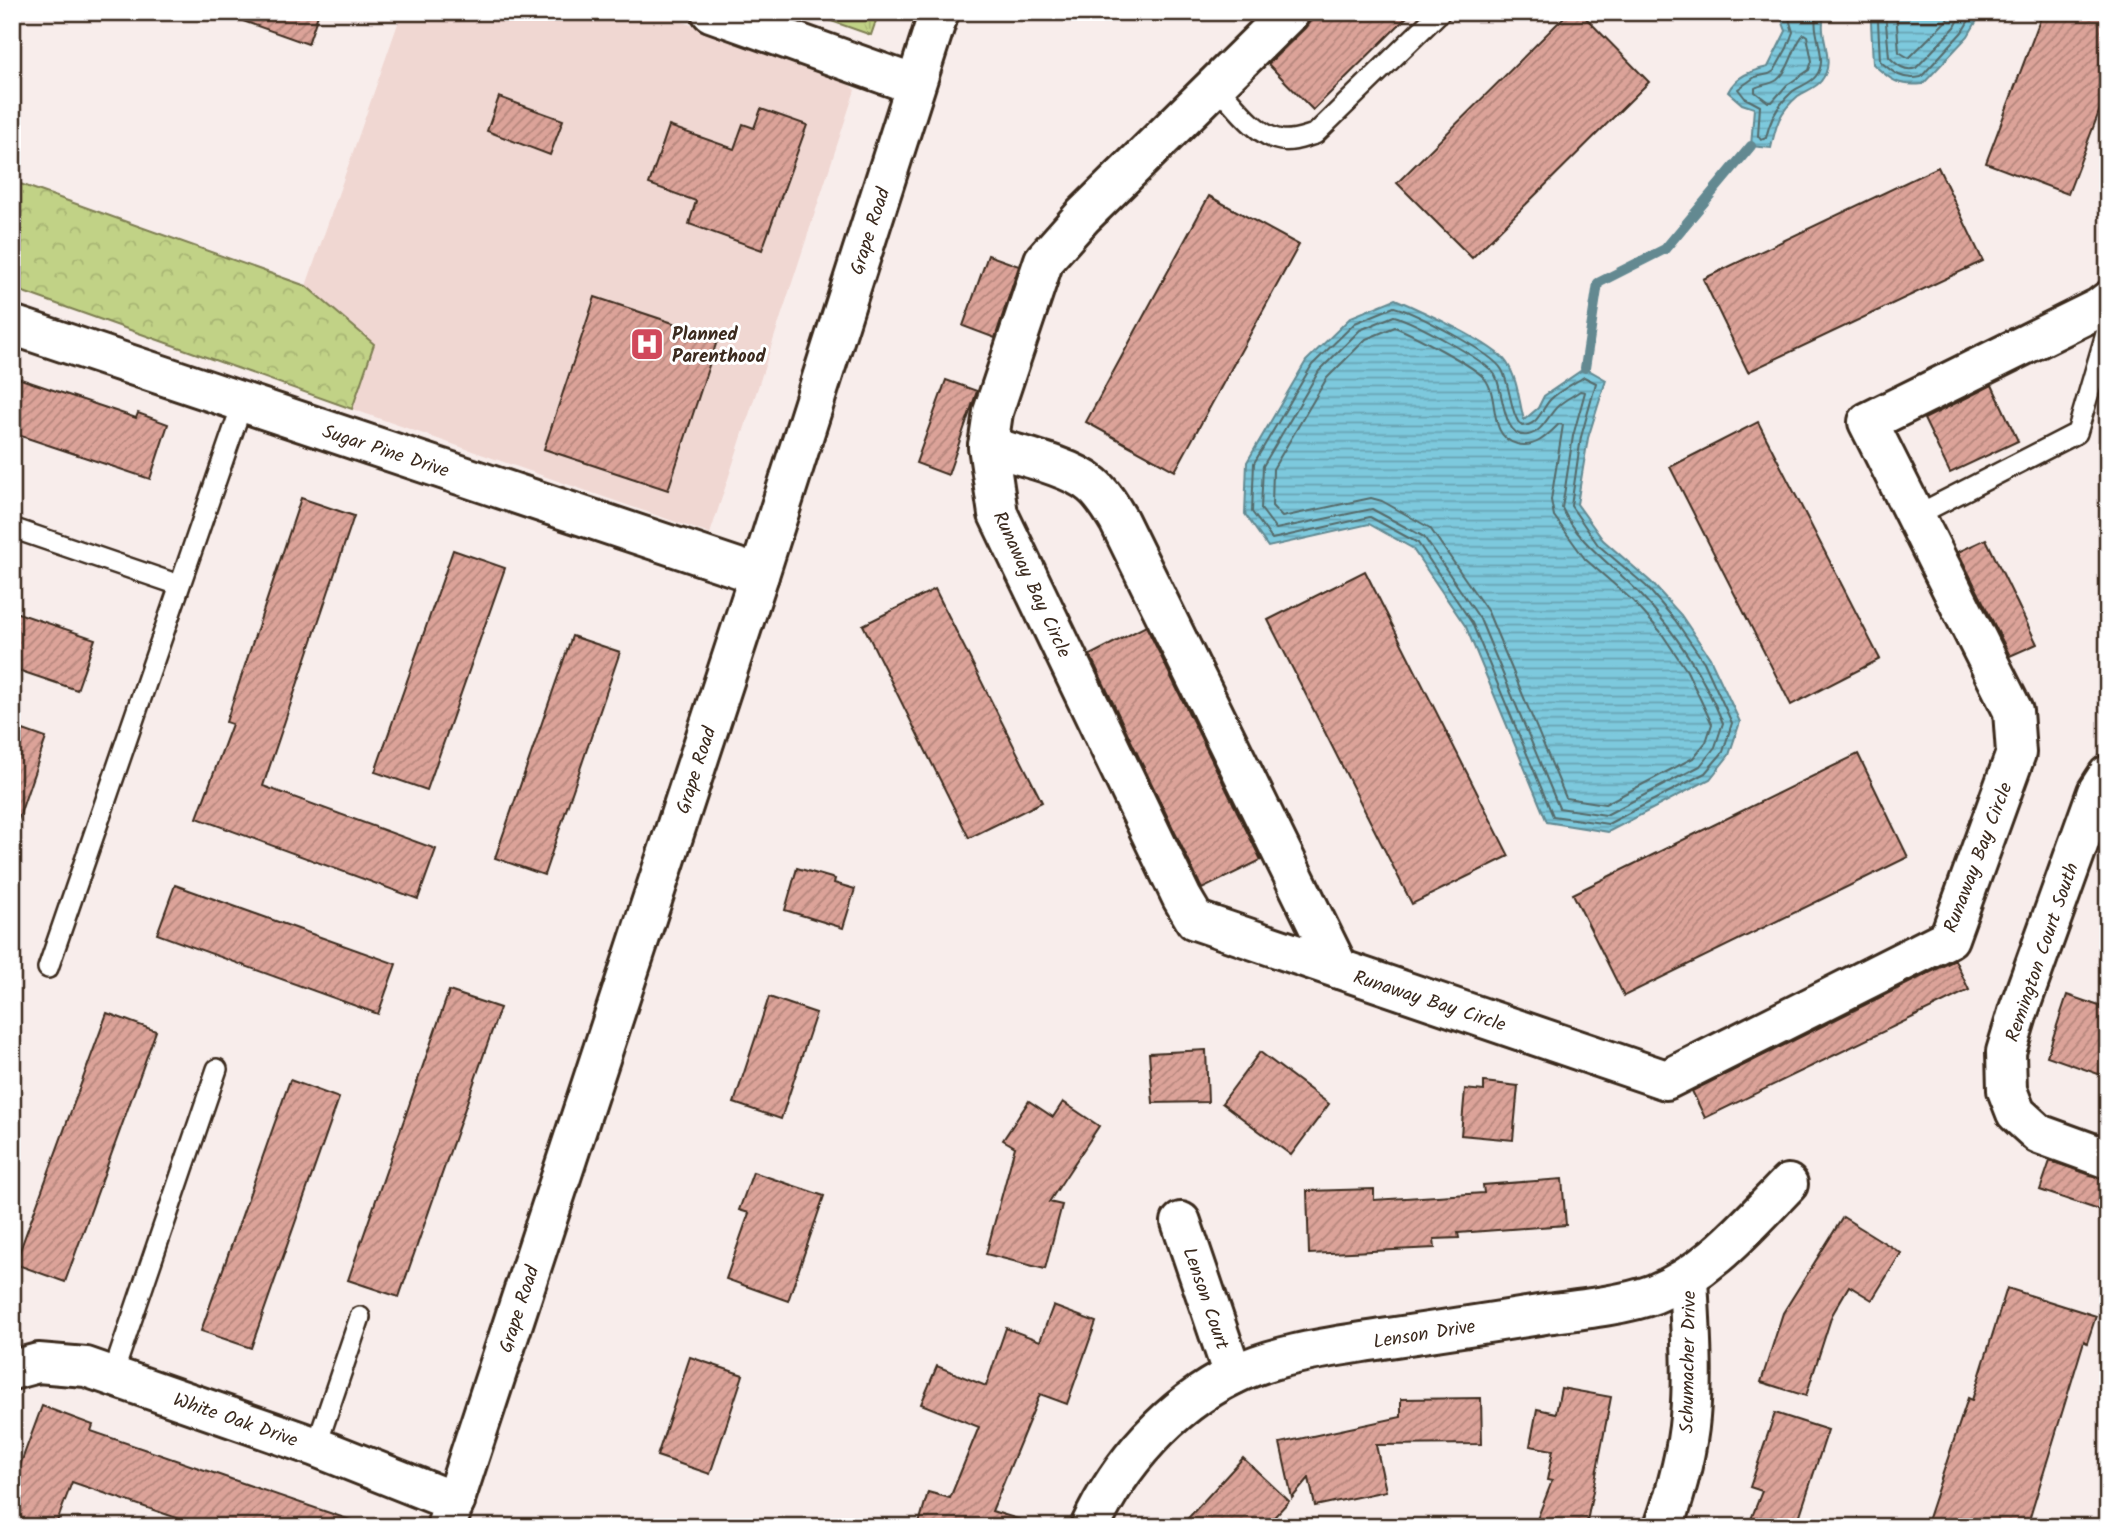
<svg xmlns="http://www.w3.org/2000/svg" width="2120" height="1539" font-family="Kalam,sans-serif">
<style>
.built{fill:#f0d7d2}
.grass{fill:url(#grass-tufts);stroke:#7e7e52;stroke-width:2}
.forest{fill:url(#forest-crowns);stroke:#7e7e52;stroke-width:2}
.water{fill:url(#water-rules);stroke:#638991;stroke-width:2}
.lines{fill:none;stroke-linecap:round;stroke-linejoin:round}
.shore{stroke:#556a6a;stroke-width:2}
.stream{stroke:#638991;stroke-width:10}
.building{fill:url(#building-hatch);stroke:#3b2a1e;stroke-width:2}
.service-casing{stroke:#3b2a1e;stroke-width:24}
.minor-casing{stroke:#3b2a1e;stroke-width:44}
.secondary-casing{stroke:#3b2a1e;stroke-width:44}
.service{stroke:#fff;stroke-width:19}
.minor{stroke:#fff;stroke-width:38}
.secondary{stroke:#fff;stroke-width:38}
.labels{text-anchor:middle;stroke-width:6;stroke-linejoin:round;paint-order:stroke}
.street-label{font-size:19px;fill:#3b2a1e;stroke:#fff}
.poi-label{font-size:19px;font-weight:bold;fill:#3b2a1e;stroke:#fff;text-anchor:start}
</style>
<defs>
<pattern id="grass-tufts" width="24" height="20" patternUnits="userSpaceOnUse" patternTransform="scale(1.75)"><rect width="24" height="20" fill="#c1d286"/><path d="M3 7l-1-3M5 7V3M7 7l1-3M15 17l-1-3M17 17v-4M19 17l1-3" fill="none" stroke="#a7b473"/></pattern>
<pattern id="forest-crowns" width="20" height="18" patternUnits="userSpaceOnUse" patternTransform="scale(1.75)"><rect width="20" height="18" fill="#c1d286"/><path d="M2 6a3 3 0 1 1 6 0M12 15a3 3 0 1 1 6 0" fill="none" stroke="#a7b473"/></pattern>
<pattern id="water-rules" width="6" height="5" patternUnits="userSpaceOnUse" patternTransform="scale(1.75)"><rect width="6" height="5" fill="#7dc9dd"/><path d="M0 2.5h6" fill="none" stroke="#68a3b3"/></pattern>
<pattern id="building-hatch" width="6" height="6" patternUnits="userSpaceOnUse" patternTransform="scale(1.75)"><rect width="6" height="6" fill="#dca399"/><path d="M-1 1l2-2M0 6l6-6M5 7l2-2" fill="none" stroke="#b4857c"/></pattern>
</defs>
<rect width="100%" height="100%" fill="#f8edeb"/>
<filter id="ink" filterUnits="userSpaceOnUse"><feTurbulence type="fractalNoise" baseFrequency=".0143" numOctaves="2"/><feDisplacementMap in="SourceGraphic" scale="14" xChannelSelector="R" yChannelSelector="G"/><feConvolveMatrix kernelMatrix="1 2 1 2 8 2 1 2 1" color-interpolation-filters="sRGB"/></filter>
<g filter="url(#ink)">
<polygon class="built" points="402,12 654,12 841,77 855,90 710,534 352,409 374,344 306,286"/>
<polygon class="grass" points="806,12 879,12 871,35"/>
<polygon class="forest" points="12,181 306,286 374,344 352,409 12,288"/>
<g class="water">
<path d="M1779,12H1825C1816,36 1838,60 1821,81C1816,88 1805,91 1798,96C1779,112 1776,125 1771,148L1751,146L1754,108L1742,104L1728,92C1736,76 1751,71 1768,67L1786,31Z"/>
<path d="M1868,12H1982L1968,36L1923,84C1898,87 1891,80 1873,64L1871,22Z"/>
<path d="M1395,299C1418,309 1495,344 1507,363C1518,380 1519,402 1524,420L1538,408L1544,396L1585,368L1606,380L1588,438L1577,504L1603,540L1651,582L1681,615L1710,658L1740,722L1729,755L1710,779L1608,832L1547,822L1466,627L1412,548L1369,524L1268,547L1245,514L1247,462L1306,361L1351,317Z"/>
</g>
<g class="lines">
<g class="shore">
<path d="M1787,12L1793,32L1787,48L1774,71L1769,74L1755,77L1738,89L1745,98L1760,106L1758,136L1761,140L1766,138C1770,119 1778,104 1793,91C1800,86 1811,83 1816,76C1830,58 1810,33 1817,12"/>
<path d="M1876,12L1878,21L1880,61C1893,73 1903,81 1921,77L1962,32L1974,12"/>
<path d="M1885,12L1889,57C1897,65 1905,72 1916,68L1955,27L1963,12"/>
<polyline points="1896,12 1899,52 1909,58 1946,21 1951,12"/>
<path d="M1804,34L1807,36L1812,61L1809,70L1787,85L1772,102H1768L1755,92V88C1762,84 1770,85 1777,80C1791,69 1793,45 1804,34Z"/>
<path d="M1394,307C1414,312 1493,353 1502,370C1510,384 1511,418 1522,426C1538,426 1541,410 1550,400C1558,391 1573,384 1584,377L1596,383L1581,437L1571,506L1598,545L1646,586L1675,620L1704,662L1732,723L1723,752L1705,773L1608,824L1553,816L1472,623L1418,543L1370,517L1272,539L1252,512L1254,463L1312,365L1355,323Z"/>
<path d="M1394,316C1412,321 1486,360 1495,375C1504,391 1502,440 1528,435C1543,432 1548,415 1558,406C1564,400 1573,396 1580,391L1585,392L1573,436L1562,508C1580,546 1615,566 1642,596C1677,634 1703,675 1723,723L1715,747L1700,766L1606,815L1559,808L1480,619L1424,537L1372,509L1276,529L1261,509L1263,466L1319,371L1360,330Z"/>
<path d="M1395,327C1412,334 1475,366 1485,379C1500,398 1487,436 1517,444C1535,449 1548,435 1559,424L1563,425L1551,500L1554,516L1585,559L1632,600L1660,631L1687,671L1712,724L1706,742L1693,758L1605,804L1566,798L1488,612L1430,528L1382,501L1371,498L1282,517L1272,506L1273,469L1327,378L1366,339Z"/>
</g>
<polyline class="stream" points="1585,368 1598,283 1665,249 1751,146"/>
</g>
<g class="building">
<polygon points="230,12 319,12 308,44 229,16"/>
<polygon points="1317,12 1412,12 1313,110 1268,64 1305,28"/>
<polygon points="1569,12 1580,12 1649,82 1472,258 1397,183"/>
<polygon points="2043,12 2108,12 2108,88 2068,194 1986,163"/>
<polygon points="499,97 563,120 550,155 487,131"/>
<polygon points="761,109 807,125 762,250 689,224 696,201 649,184 669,126 734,149 743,124 754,128"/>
<polygon points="1938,167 1983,261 1748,372 1703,279"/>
<polygon points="1209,196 1299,245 1175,471 1086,422"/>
<polygon points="988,255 1019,266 995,338 963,326"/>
<polygon points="595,297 718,338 668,490 544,449"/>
<polygon points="12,376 136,418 138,413 168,424 150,479 12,433"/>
<polygon points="946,380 977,391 948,475 916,463"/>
<polygon points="1992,385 2018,441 1950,473 1924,419"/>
<polygon points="1758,422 1880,659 1791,705 1670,467"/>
<polygon points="301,498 354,516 263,786 436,849 418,899 197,818 232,724 226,722"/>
<polygon points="1986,539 2037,644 2010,656 1958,552"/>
<polygon points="453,550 505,568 427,790 375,772"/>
<polygon points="1365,571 1509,856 1412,904 1268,620"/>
<polygon points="935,589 1042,802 969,838 863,625"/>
<polygon points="12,611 95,639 77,690 12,668"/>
<polygon points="1146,626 1261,860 1202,889 1090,655"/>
<polygon points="572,636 620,652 544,875 495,858"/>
<polygon points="12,726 46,738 17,823 12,822"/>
<polygon points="1858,754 1908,857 1624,996 1573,894"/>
<polygon points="797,868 835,879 834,883 855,889 843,928 785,910"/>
<polygon points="175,885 396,964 378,1014 157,934"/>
<polygon points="1955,960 1969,990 1705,1118 1692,1091"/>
<polygon points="449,991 500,1008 399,1297 348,1280"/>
<polygon points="2067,995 2108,1009 2108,1074 2102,1072 2101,1075 2047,1056"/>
<polygon points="769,997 816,1013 781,1119 734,1103"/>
<polygon points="107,1013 156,1031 65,1282 15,1264"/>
<polygon points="1206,1050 1208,1102 1153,1103 1149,1053"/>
<polygon points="1260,1052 1329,1104 1291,1155 1222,1103"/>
<polygon points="290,1080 339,1098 251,1348 201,1331"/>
<polygon points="1484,1082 1518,1086 1513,1140 1461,1135 1465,1089 1484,1091"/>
<polygon points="1029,1101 1053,1117 1063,1102 1099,1126 1049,1202 1062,1205 1045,1269 986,1254 1015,1147 1003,1140"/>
<polygon points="2050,1161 2108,1180 2108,1213 2040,1190"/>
<polygon points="753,1172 824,1196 788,1301 726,1279 749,1213 739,1210"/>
<polygon points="1562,1179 1566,1225 1458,1233 1459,1238 1434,1239 1435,1248 1309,1254 1307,1191 1374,1189 1374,1200 1484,1193 1483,1185"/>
<polygon points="1843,1217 1901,1253 1872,1300 1849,1286 1832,1315 1806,1396 1761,1382 1783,1313"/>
<polygon points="2007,1288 2096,1316 2087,1343 2084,1341 2027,1527 1925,1527 1968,1398 1972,1400"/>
<polygon points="1053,1306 1096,1322 1067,1404 1040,1394 992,1511 1021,1520 1020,1527 918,1527 928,1492 950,1498 979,1427 921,1404 937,1366 986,1386 1006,1328 1040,1341"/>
<polygon points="690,1357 743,1375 710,1474 657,1456"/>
<polygon points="1561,1388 1611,1397 1586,1527 1534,1527 1552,1481 1547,1480 1553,1450 1530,1446 1537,1409 1556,1413"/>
<polygon points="1481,1398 1482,1444 1376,1445 1386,1491 1315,1506 1309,1478 1292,1498 1280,1443 1401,1417 1401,1399"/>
<polygon points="42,1406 93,1425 91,1431 356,1522 355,1527 203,1527 72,1482 55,1527 12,1527 12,1487"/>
<polygon points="1775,1413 1828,1430 1796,1527 1748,1527 1762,1491 1750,1487"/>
<polygon points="1243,1458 1289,1501 1265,1527 1180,1527"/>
</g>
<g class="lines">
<g class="service-casing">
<g id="service">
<path d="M1217,86C1234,104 1256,136 1281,140C1292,142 1304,137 1315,134L1440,12"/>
<polyline points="1915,516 2077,433 2108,327"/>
<polyline points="12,528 179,585"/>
<polyline points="48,968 243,402"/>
<polyline points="112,1377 217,1069"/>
<polyline points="316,1447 360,1317"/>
</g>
</g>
<g class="minor-casing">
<g id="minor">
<polyline points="711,12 915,85"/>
<polyline points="1290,12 1083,216 1044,260 993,412 988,446 998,514 1182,898 1195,920 1666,1080 1949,938 2016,753 2013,711 1868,422 2099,308 2108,301"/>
<polyline points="12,325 759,575"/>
<path d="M988,446C1017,455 1070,466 1092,485C1104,495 1111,508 1119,521L1339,969"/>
<polyline points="2108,775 2097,792 2018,1012 2006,1052 2007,1090 2016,1113 2039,1134 2108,1159"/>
<polyline points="1181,1222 1233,1375"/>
<polyline points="12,1370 38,1363 86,1367 316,1447 455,1502"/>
<path d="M1090,1527C1119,1464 1170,1406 1233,1375C1278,1353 1333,1347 1382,1339C1436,1331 1490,1323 1545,1314C1577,1310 1625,1305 1654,1294C1709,1272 1748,1225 1788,1184"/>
<path d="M1664,1527C1676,1492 1687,1454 1690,1417C1694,1371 1690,1324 1688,1277"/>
</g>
</g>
<g class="secondary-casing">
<polyline id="secondary" points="446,1527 759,575 939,12"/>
</g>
<use href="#service" class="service"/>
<use href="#minor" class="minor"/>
<use href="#secondary" class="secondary"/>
</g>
</g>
<defs>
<g id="hospital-square" transform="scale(1.75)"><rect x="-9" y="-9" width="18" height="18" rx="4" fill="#d1495b" stroke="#fff"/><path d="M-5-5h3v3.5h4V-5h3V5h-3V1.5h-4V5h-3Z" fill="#fff"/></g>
</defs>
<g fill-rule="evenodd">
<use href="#hospital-square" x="647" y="344"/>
</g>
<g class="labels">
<g class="street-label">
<text transform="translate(869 231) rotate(-72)" y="7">Grape Road</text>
<text transform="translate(386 450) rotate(18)" y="7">Sugar Pine Drive</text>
<text transform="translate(1033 584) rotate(65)" y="7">Runaway Bay Circle</text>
<text transform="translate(695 770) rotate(-72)" y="7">Grape Road</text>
<text transform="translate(1977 857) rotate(-69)" y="7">Runaway Bay Circle</text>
<text transform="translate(2041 952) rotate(-71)" y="7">Remington Court South</text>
<text transform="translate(1430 1000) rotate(18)" y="7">Runaway Bay Circle</text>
<text transform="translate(1207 1298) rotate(71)" y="7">Lenson Court</text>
<text transform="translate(518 1309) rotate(-72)" y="7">Grape Road</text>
<text transform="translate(1424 1333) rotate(-9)" y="7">Lenson Drive</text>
<text transform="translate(1687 1362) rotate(-89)" y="7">Schumacher Drive</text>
<text transform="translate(236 1419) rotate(19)" y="7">White Oak Drive</text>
</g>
<g class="poi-label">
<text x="672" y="340">Planned<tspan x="672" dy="22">Parenthood</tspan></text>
</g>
</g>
<rect width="2120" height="1539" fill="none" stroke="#fff" stroke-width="42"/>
<rect x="21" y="21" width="2078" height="1497" fill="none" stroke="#3b2a1e" stroke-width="2.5" filter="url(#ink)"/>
</svg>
